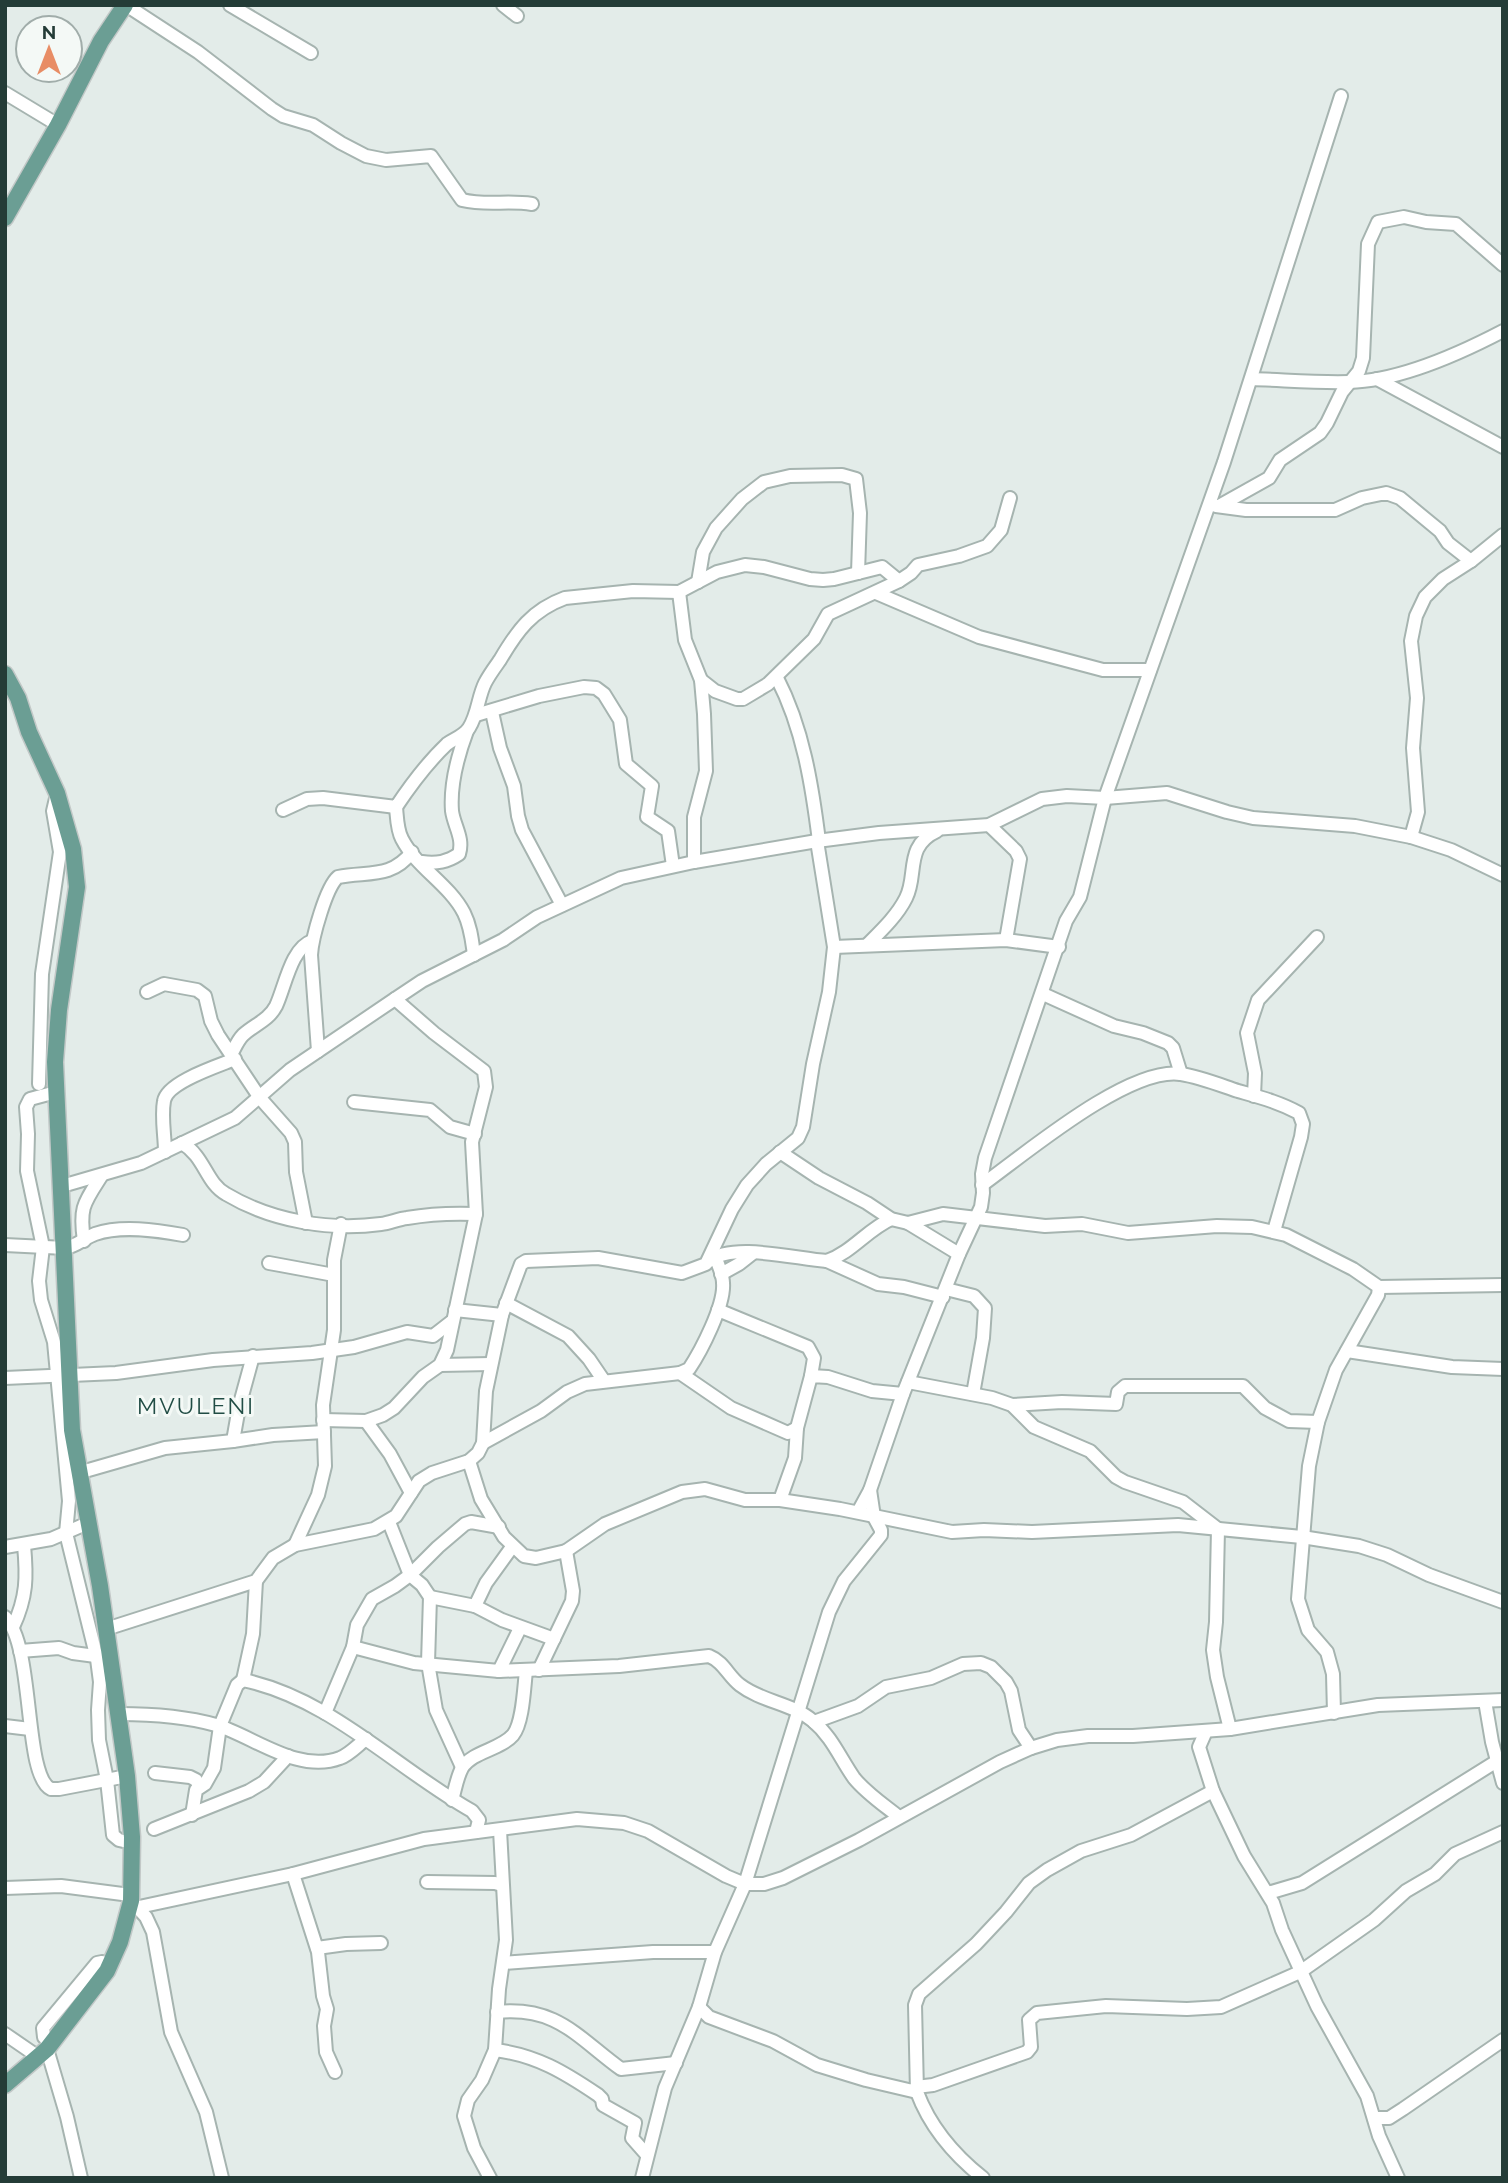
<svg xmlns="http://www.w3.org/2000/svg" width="1508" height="2183" font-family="Raleway,sans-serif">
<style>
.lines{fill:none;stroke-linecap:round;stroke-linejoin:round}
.minor-casing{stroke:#a6b4b0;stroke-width:16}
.major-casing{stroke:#c2c8c7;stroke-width:19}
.minor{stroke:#fff;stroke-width:12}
.major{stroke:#6b9e94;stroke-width:16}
.labels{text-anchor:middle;stroke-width:6;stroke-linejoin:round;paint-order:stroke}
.quarter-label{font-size:23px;letter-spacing:2px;fill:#214d45;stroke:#f4f9f6}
</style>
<rect width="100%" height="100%" fill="#e3ece9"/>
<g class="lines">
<g class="minor-casing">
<g id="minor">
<path d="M126,5L198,52L272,109L283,116L313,125L341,143L366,156L386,160L431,156L462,200C487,206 507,200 532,204"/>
<polyline points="230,5 311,53"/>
<polyline points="503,5 517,16"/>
<polyline points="5,93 58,125"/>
<path d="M1251,379C1284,380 1317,383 1349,382C1399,381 1459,354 1503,331"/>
<polyline points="1377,379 1503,447"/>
<polyline points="1216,506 1246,510 1335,510 1362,498 1386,493 1400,498 1440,531 1448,543 1471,561"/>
<polyline points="1219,506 1269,478 1280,460 1320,433 1327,423 1342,392 1359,371 1363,358 1368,244 1378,222 1404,217 1426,222 1456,224 1503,265"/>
<polyline points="698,582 703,552 716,528 742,499 764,482 790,476 842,475 856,479 860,513 858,573"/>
<polyline points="679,592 685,640 701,680 704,714 706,771 694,817 694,862"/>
<polyline points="876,593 979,637 1103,670 1150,670"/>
<path d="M777,678C803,728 812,785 819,841"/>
<polyline points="701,680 715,691 737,699 743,699 768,684 814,639 828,614 899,581 911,573 918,565 959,556 987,546 1001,530 1010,498"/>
<polyline points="492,712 500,748 514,786 518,816 522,830 562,905"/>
<polyline points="476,715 539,696 584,687 596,688 604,694 620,720 626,764 652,786 647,817 668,831 673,866"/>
<path d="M396,807C397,817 397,830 402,839C417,868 449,884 464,913C471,927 472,941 474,955"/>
<path d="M283,810L307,799L323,798L396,807C410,786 428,762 447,744C454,739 464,736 469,728C478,714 478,697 485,683C489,675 495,667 500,660C517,631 532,610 565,598L633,591L679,592L717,572L745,565L764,567L810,579L823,580L834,579L882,567L899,581"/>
<polyline points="989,825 1016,851 1020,859 1006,940"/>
<polyline points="1411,837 1418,812 1413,748 1417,698 1411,641 1416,616 1425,597 1443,579 1471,561 1503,535"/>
<path d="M422,862C437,864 447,862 459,854C464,838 454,826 452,811C450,785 458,755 467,731"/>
<path d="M867,945C881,931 897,916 906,898C918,875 904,846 937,831"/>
<polyline points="834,947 1006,940 1059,947"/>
<polyline points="147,992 164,984 197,990 205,996 211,1021 218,1035 260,1098 291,1133 295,1142 296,1172 306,1223"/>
<polyline points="1043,994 1114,1026 1143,1033 1168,1043 1173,1048 1181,1074"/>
<path d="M318,1051L311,955C312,938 326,887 338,877C368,871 391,879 412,852"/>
<path d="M232,1053C235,1047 238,1040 243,1035C255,1024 268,1021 276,1006C285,987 291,948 312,941"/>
<polyline points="39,1084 42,974 60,852 53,811 57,794"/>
<polyline points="56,1092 30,1099 26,1107 28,1134 27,1171 43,1247 39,1281 41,1300 54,1342 69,1501 66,1533 97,1659 100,1682 98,1710 99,1740 107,1780 113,1835 119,1840 132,1843"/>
<polyline points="1254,1096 1255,1073 1247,1033 1258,1000 1317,937"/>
<polyline points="354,1102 430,1110 450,1127 475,1134"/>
<path d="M182,1143C205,1157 206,1183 226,1194C271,1221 330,1231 381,1224C390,1223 398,1219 407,1218C430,1214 452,1213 476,1214"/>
<path d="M165,1152C165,1136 161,1117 164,1101C167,1082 218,1066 235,1059"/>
<polyline points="780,1152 819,1178 867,1203 891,1219 908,1223 943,1214 1045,1226 1082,1224 1128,1233 1217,1226 1252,1227 1286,1235 1353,1269 1379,1287 1378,1295 1336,1370 1318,1422 1309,1466 1298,1599 1308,1630 1327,1652 1333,1674 1334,1713"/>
<path d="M982,1185C1025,1154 1129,1066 1181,1074C1200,1077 1220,1085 1238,1091C1259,1097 1279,1102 1299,1113L1303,1124L1301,1137L1274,1231"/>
<polyline points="62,1186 141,1163 235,1118 290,1070 395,999 422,981 503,940 537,917 621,878 694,862 817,841 879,833 989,825 1042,799 1067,796 1105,798 1167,793 1227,812 1253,818 1355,826 1411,837 1451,850 1503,875"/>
<polyline points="908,1223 959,1254"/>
<path d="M84,1241C79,1207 84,1203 102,1175"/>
<path d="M5,1245L65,1248C77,1246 84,1238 95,1234C121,1225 156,1230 183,1235"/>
<path d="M709,1261C733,1242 796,1259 827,1261C852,1252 867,1230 891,1219"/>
<polyline points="827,1261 878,1284 904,1287 943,1297"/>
<polyline points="269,1263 334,1275"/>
<polyline points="721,1274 739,1264 753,1253"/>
<polyline points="1379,1287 1503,1285"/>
<polyline points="946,1289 974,1296 985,1308 983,1338 973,1394"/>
<polyline points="506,1303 568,1336 589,1359 604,1381"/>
<polyline points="455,1310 502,1315"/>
<polyline points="718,1310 808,1347 814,1358 811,1376"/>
<polyline points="1347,1351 1452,1367 1503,1369"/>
<polyline points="440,1365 491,1364"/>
<polyline points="680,1373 731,1408 788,1433 797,1428 811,1376 828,1377 872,1391 903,1394"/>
<polyline points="5,1378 116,1373 213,1360 312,1353 354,1347 407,1332 433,1336 451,1322"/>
<polyline points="908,1382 992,1398 1012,1405 1034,1427 1090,1451 1116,1477 1125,1482 1183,1502 1218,1529 1216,1622 1213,1650 1217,1677 1230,1729"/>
<polyline points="1012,1405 1062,1402 1116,1404 1118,1392 1125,1386 1243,1386 1265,1408 1289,1421 1318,1422"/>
<polyline points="323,1420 366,1421 383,1415 394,1408 423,1377 440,1365 447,1350 476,1214 472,1142 486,1087 484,1071 434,1033 395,999"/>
<polyline points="366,1421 390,1454 411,1493"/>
<polyline points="233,1441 239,1407 253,1356"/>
<path d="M483,1443L541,1411L567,1392L585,1384L680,1373L689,1369C701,1351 725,1305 723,1283C723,1274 718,1265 715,1256"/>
<polyline points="469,1461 481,1499 504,1537 524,1556 536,1558 566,1551 605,1524 682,1492 705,1489 745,1500 780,1500 840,1509 952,1532 984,1530 1032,1532 1178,1525 1302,1537 1359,1546 1387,1555 1429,1575 1503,1602"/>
<polyline points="78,1473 165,1448 233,1441 273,1435 324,1432"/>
<polyline points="780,1500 795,1458 797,1428"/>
<polyline points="858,1512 870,1490 903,1394 959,1254 981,1207 983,1193 982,1174 985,1158 1066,921 1080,897 1105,798 1224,462 1341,96"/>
<polyline points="389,1522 410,1575 422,1585 430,1597 428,1663 436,1710 462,1767"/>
<polyline points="295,1545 318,1495 325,1466 323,1405 334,1330 334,1260 341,1224"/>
<polyline points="5,1547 51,1539 88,1523"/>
<polyline points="430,1597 475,1606 502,1620 554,1639"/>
<polyline points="475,1606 486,1583 512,1547"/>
<path d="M5,1617C35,1646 23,1776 51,1789H59L127,1776"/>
<path d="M13,1627C27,1597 27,1577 24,1545"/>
<polyline points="106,1629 256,1581 273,1558 295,1545 374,1529 396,1516 419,1481 432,1473 469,1461 478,1453 483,1443 486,1391 502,1315 521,1264 526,1261 598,1258 682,1273 706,1264 732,1209 747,1185 766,1164 798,1138 803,1127 813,1064 829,992 834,947 817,841"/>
<path d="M353,1647L414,1663L499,1671L619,1666L709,1656C724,1662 728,1676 740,1685C762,1702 792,1703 813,1721C832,1737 840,1758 854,1778C866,1793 884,1805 899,1817"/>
<polyline points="20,1651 59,1648 73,1653 103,1657"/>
<polyline points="539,1670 572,1601 573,1591 566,1551"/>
<polyline points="499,1671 520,1628"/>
<polyline points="243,1680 253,1634 256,1581"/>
<polyline points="1485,1701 1492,1742 1503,1783"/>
<polyline points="325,1713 353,1647 357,1625 372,1599 395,1586 410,1575 438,1547 465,1524 471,1522 499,1527"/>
<path d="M119,1714C152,1714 184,1716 216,1725C253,1736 298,1774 340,1758C349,1755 358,1745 366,1739"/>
<polyline points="814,1722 858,1706 886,1687 931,1678 963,1664 981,1663 991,1667 1006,1682 1011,1691 1019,1730 1031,1748"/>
<polyline points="5,1726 30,1729"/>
<polyline points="1206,1731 1199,1747 1213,1791 1244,1856 1273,1903 1282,1930 1317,2006 1367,2096 1379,2136 1398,2178"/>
<polyline points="155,1773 190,1777 196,1780 199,1786"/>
<path d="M452,1800C455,1790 457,1777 462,1768C473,1751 500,1750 513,1735C523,1723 524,1687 526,1671"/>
<path d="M192,1815L196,1790L205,1784L214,1768L220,1726L237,1685L243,1680C330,1698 397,1769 472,1811L479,1820L476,1832"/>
<polyline points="154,1829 249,1791 264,1782 288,1756"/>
<polyline points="293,1874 318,1952 323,1996 327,2009 324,2026 326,2052 335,2072"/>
<polyline points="427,1882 495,1883 502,1885"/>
<polyline points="5,1888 61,1886 130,1895"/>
<polyline points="1268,1893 1302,1883 1497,1761"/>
<polyline points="135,1905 146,1917 153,1932 171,2032 206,2112 222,2178"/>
<polyline points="139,1907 293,1874 424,1839 577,1819 624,1823 648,1831 726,1876 745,1884 764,1884 783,1878 859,1840 1000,1762 1031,1748 1057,1740 1088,1736 1133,1736 1230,1729 1378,1705 1503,1700"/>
<polyline points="317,1948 346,1944 381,1943"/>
<polyline points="503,1963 653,1952 715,1952"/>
<polyline points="699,2007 709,2017 773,2041 817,2065 866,2080 917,2092"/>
<path d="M497,2012C557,2006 577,2037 621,2069L676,2063"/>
<polyline points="5,2034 37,2056"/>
<polyline points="51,2044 44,2037 43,2028 97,1963 102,1962 110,1964"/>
<polyline points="47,2049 67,2117 81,2178"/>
<path d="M495,2050C536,2055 564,2072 598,2095L602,2099L603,2105L635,2123L632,2138L647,2155"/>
<polyline points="916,2087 933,2085 1027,2052 1031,2047 1029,2020 1037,2013 1106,2006 1187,2009 1221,2007 1300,1972 1374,1920 1406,1891 1435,1874 1455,1854 1503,1832"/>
<polyline points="1374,2118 1389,2118 1403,2109 1503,2040"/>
<polyline points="490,2178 474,2148 464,2116 468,2100 482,2080 495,2050 499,1989 506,1940 500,1830"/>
<polyline points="642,2178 665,2088 699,2007 715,1952 745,1884 829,1612 844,1581 881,1535 881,1530 874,1517 870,1490"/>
<path d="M983,2178C954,2155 930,2127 917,2092L915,2005L919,1994L976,1944L1006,1912L1029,1883L1047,1870L1081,1851L1131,1835L1213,1791"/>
</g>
</g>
<g class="major-casing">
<g id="major">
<polyline points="5,218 58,125 101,41 125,5"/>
<polyline points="5,674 18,698 29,732 57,793 73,849 77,887 59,1010 55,1062 72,1430 100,1586 127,1776 132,1837 131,1901 120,1942 107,1971 47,2049 5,2085"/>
</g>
</g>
<use href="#minor" class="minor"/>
<use href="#major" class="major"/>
</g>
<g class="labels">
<g class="quarter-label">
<text x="196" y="1414">MVULENI</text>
</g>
</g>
<rect width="1508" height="2183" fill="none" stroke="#243c37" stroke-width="14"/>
<g transform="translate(49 49)"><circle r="33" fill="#f4f9f6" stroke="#a1adaa" stroke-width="2"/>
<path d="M0-5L12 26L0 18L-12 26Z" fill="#e88d65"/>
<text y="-10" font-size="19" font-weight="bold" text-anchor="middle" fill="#243c37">N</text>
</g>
</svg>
